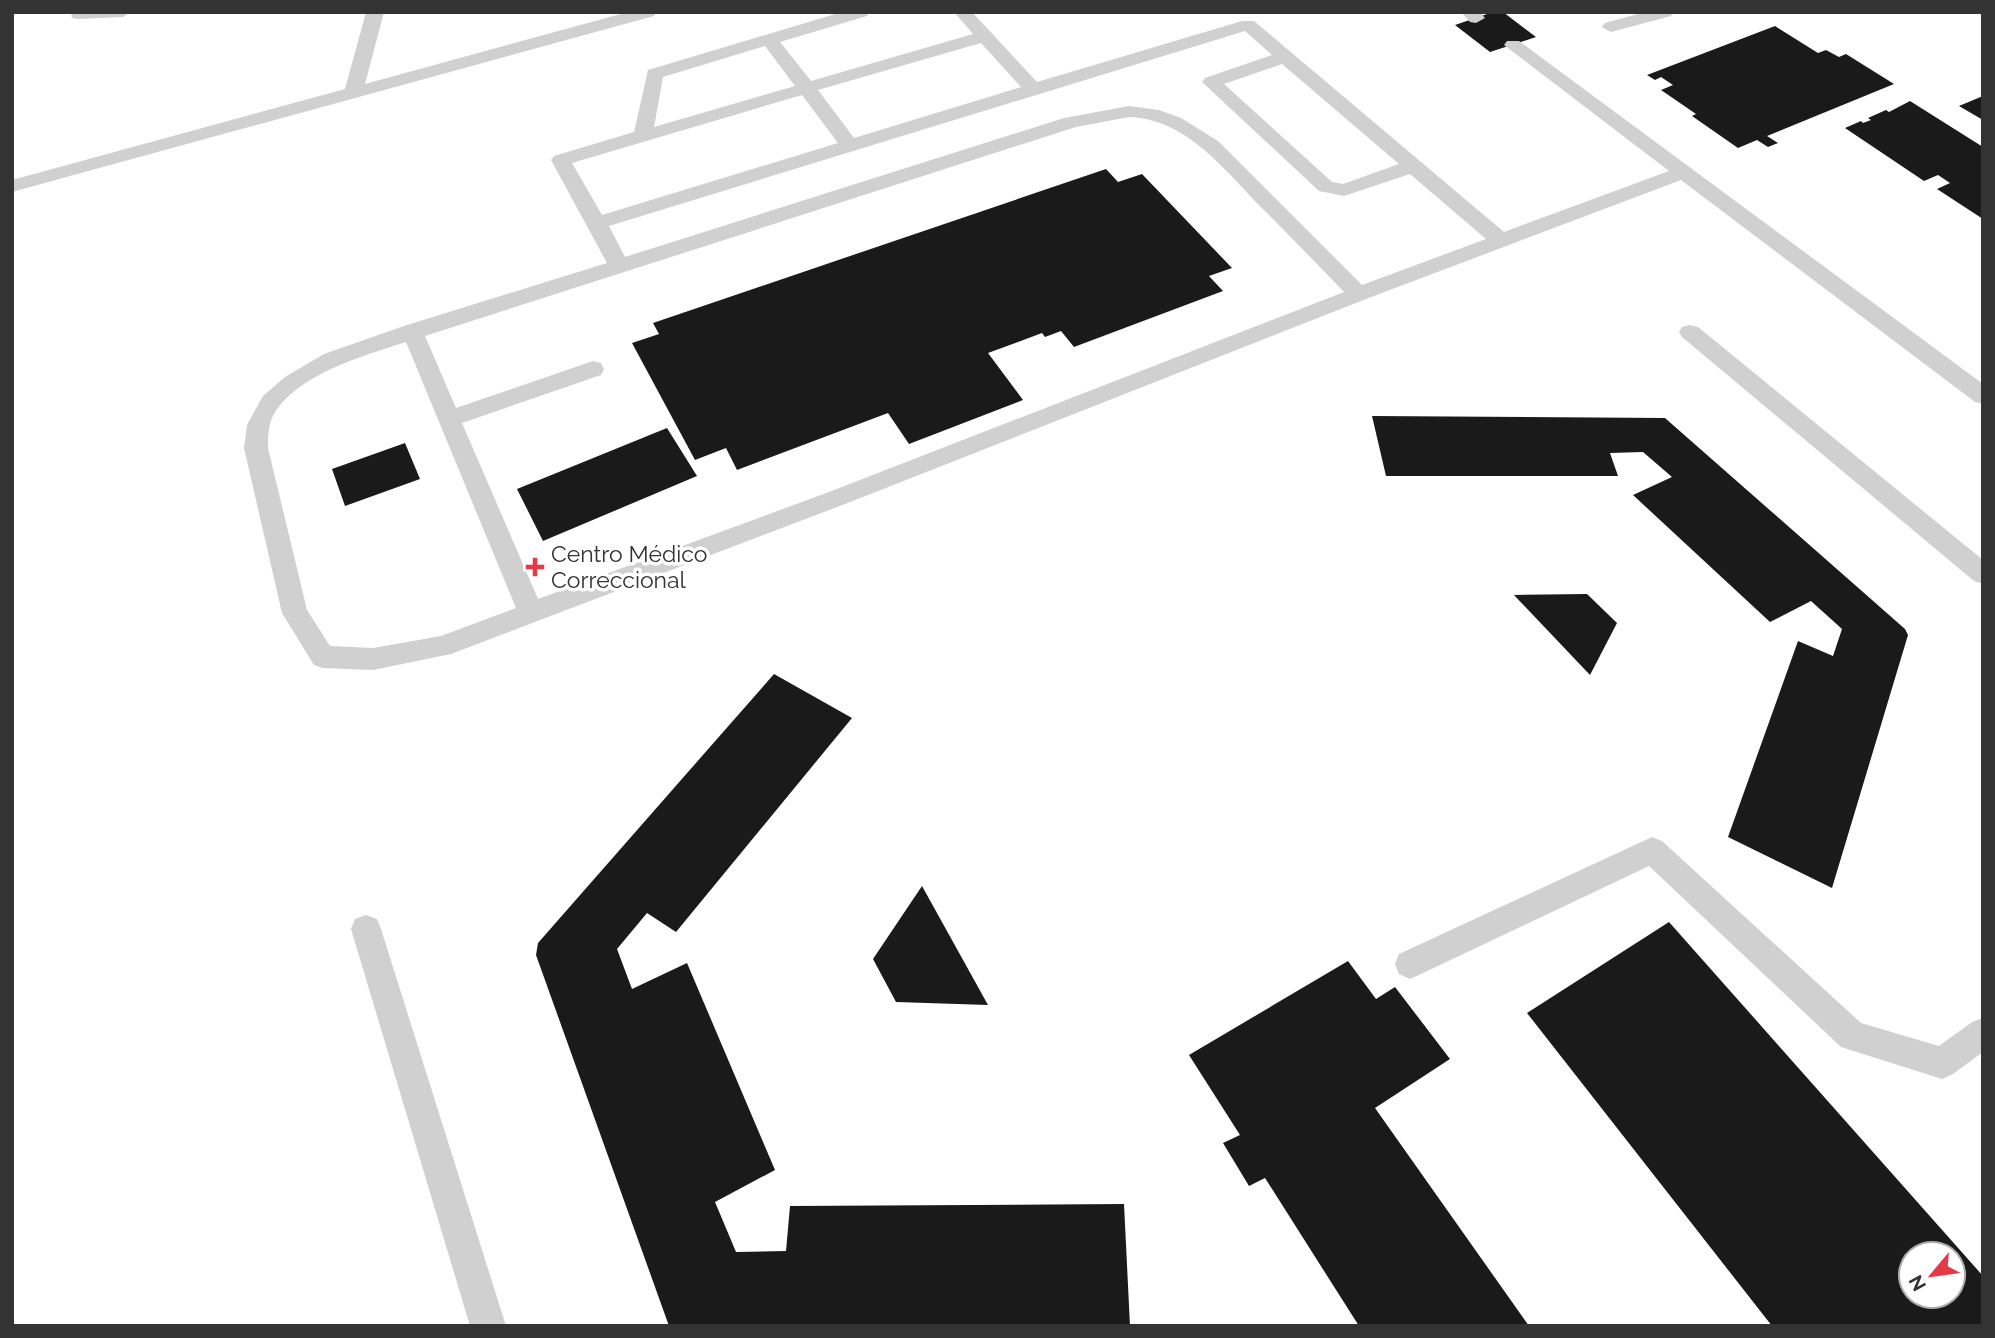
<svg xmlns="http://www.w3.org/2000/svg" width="1995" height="1338" font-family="Raleway,sans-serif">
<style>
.building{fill:#1a1a1a;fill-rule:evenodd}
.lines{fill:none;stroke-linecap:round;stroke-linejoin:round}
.service{fill:#d0d0d0;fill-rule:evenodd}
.poi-dot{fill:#e63946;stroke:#fff;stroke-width:2.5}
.labels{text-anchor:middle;stroke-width:7;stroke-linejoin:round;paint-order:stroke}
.poi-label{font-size:23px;fill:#333;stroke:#fff;text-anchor:start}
</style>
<rect width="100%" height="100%" fill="#fff"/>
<g class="building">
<polygon points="1493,12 1503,12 1536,37 1490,52 1455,25"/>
<polygon points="1775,26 1818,53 1826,50 1839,57 1846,54 1894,84 1767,136 1778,143 1768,147 1757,140 1738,148 1692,116 1696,114 1661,90 1673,85 1661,77 1655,80 1647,75"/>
<polygon points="1983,96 1983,120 1959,106"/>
<polygon points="1910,101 1983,147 1983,219 1937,189 1950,183 1938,175 1924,181 1845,128 1861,121 1863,123 1871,120 1868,118 1886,110 1889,112"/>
<polygon points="1106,169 1118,182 1142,174 1232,268 1209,276 1223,291 1074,347 1061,331 1045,337 1042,333 988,353 1023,400 909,444 888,413 737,470 726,448 695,460 632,343 659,334 653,323"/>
<polygon points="1372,416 1665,418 1905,629 1908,635 1832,888 1728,837 1798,641 1833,656 1842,629 1811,601 1770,622 1633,495 1672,477 1643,452 1610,453 1618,476 1386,476"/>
<polygon points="667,428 697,476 543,541 517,489"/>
<polygon points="405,443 420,479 345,506 332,469"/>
<polygon points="1587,594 1617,623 1590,675 1514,595"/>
<polygon points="774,674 852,718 676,932 647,913 617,949 632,989 687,963 775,1170 715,1202 736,1252 786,1251 790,1206 1124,1204 1130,1326 669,1326 536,955 538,943"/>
<polygon points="922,886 988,1005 896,1002 873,959"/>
<path d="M1669,922L1983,1276V1326H1772L1527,1013ZM1911,1254H1953V1296H1911Z"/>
<polygon points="1348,961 1376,999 1395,987 1450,1059 1375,1108 1529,1326 1359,1326 1265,1178 1249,1186 1223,1143 1240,1135 1189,1055"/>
</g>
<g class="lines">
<g class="service">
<polygon points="71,12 131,12 123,17 78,19 72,18"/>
<polygon points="366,12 384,12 365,84 628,12 656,12 654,16 12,192 12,180 345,89"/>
<path d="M842,12H869L867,16L780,42L811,81L973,34L954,12H972L1037,82L1242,21H1254L1504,232L1669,171L1504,45L1507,41H1519L1983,384V404L1975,402L1681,180L1366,299L845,504L451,654L373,670L323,668L314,665L282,613L244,448L247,425L263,396L285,377L324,354L404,326L607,263L551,160L554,156L634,132L648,70ZM1245,31L1272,55L1205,78L1202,82L1319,191L1344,196L1410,174L1486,239L1362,285L1218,141L1181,118L1159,110L1129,106L1064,118L625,257L609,226ZM981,43L1021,87L854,138L818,90ZM765,46L795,86L654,127L663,77ZM1282,64L1399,164L1343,184L1332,182L1224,84ZM802,95L838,143L602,215L572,163ZM1129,117C1188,119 1226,172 1264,210C1291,237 1318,265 1344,292L829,492L538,599L462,423L601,375L604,369L601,363L593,361L456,408L425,336L1076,127ZM406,342L516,608L441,636L373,648L330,646L307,610L268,448C268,437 268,426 273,416C295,375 365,355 406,342Z"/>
<polygon points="1461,12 1480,12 1485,18 1476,23 1470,22"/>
<polygon points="1645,12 1673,12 1671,16 1611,32 1602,27 1605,23"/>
<polygon points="1690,325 1698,327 1983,560 1983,584 1974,581 1682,337 1679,332 1682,327"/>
<polygon points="1652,837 1662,841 1861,1023 1939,1046 1972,1022 1983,1018 1983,1052 1953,1074 1942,1079 1841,1047 1649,866 1421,974 1410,979 1399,974 1395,964 1399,954"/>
<polygon points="366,915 377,919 381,929 506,1326 470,1326 351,929 355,919"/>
</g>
</g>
<path class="poi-dot" d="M531.5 556.5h7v7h7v7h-7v7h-7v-7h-7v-7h7z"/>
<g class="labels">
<g class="poi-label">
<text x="551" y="562">Centro Médico<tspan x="551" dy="26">Correccional</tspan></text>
</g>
</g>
<rect width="1995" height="1338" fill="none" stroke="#333333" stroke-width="28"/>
<g transform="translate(1932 1275) rotate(241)"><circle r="33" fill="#ffffff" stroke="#adadad" stroke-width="2"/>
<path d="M0-5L12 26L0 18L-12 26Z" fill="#e63946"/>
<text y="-10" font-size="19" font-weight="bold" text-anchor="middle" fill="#333333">N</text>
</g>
</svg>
